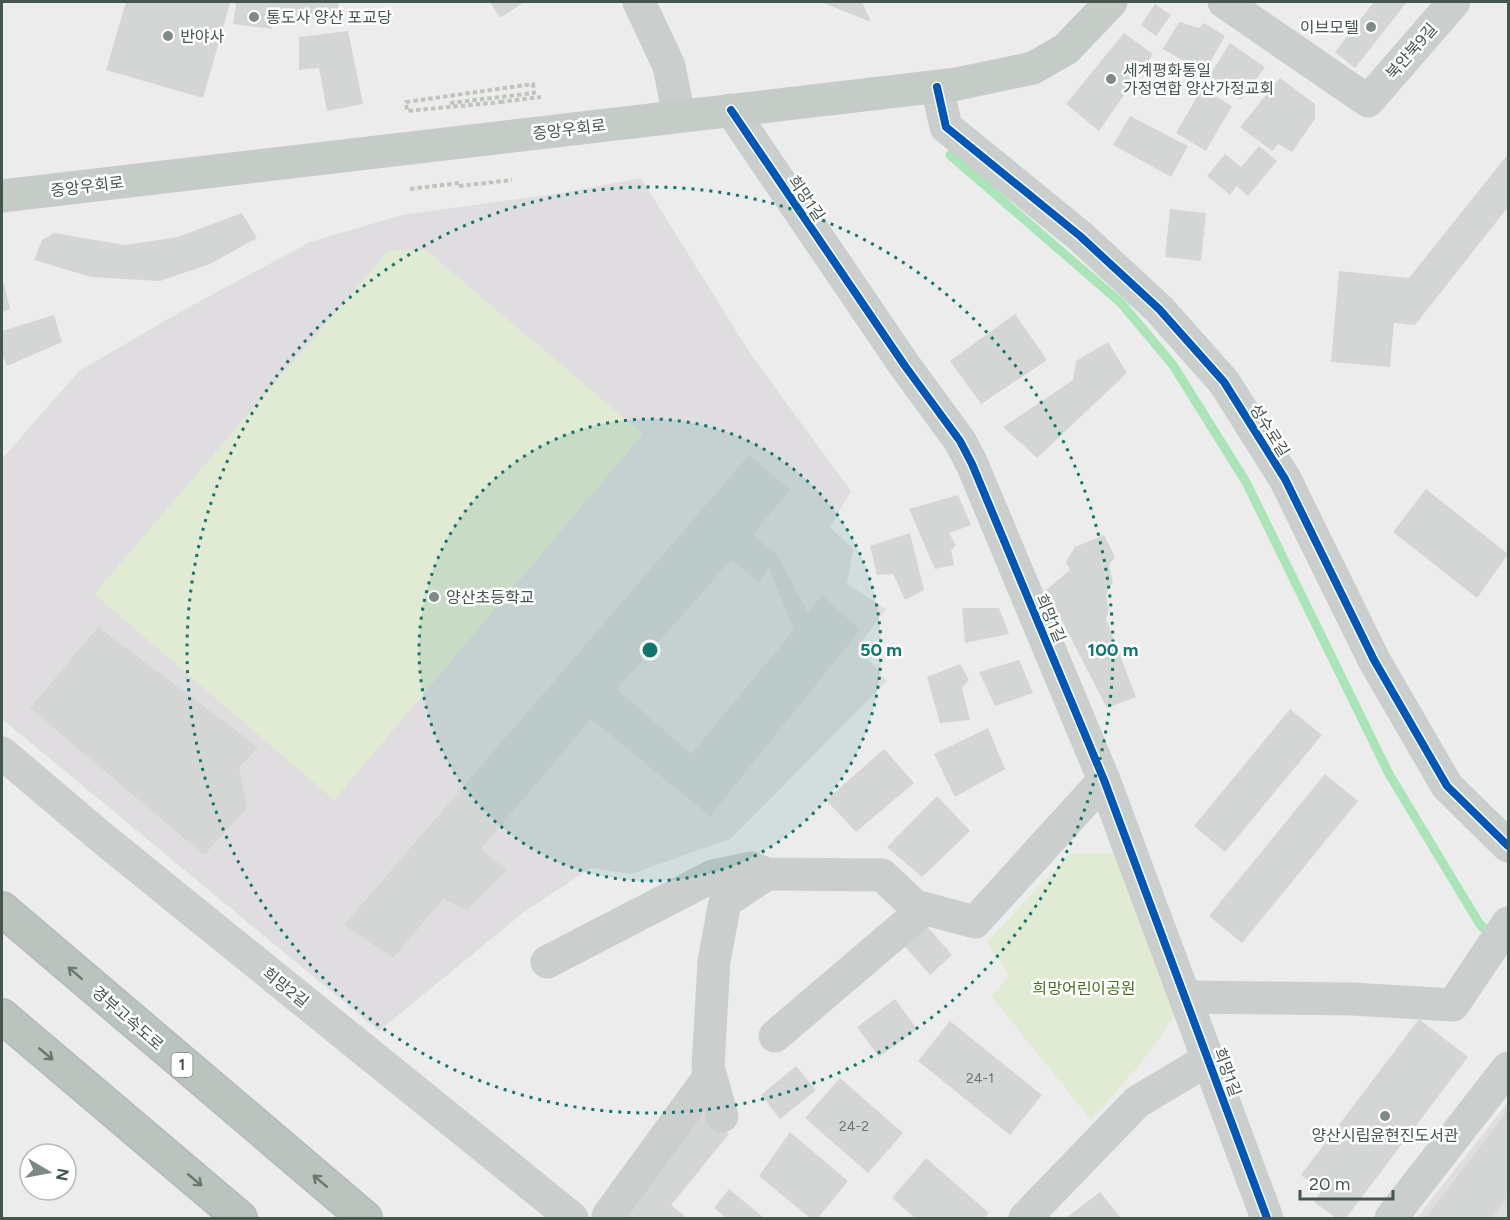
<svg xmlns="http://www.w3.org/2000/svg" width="1510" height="1220" font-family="Figtree,'Noto Sans KR',sans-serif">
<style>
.education{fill:#dfdde0}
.green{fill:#e1ead2}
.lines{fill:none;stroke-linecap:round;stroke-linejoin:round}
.stream{stroke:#a9e5b6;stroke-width:9}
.building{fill:#d4d6d5;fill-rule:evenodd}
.highway-casing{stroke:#b2bab7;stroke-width:36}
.path{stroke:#bec5bb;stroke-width:4;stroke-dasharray:4.5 3;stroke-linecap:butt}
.minor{stroke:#cacfcd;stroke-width:33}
.major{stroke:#c5ccc8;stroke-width:33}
.highway{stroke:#bac3be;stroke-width:33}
.cycleway-casing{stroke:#fff;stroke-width:11}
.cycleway{stroke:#0057b8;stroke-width:8}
.oneway{stroke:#68776f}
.ring{fill:none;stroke:#0f766e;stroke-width:3;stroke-dasharray:3 6}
.poi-dot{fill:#808a85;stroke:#fff;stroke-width:2}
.labels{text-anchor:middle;stroke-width:5;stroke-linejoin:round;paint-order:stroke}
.number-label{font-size:14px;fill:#6a7770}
.shield{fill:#fff;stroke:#7d8982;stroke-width:1.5}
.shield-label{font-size:15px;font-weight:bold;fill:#45564d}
.poi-label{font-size:16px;fill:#45564d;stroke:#fff;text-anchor:start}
.street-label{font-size:16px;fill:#45564d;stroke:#fff}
.park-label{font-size:16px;fill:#47701e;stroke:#fff}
.centre{fill:#0f766e;stroke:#fff;stroke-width:3}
.ring-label{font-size:18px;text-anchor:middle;font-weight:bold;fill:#0f766e;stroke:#fff;stroke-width:5;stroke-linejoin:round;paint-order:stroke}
</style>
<rect width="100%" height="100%" fill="#edeced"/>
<g class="education">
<polygon points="641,178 749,352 851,491 830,527 853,549 847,584 886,609 858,647 887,681 730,839 631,874 591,868 524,912 379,1031 2,719 2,459 79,371 180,312 310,242 402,215 561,193"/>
<polygon points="1508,1102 1508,1218 1417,1218"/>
</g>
<g class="green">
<polygon points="389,250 426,250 643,434 334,800 94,594"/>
<polygon points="1071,853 1117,853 1174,1017 1142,1062 1091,1120 991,996 1009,976 987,942"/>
</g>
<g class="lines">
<polyline class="stream" points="950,155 1121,303 1173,365 1246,482 1389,774 1479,923 1491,937"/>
</g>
<g class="building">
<polygon points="126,2 230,3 203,98 106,70"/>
<polygon points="232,2 339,2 337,21 274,14 272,29 233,24 236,5"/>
<polygon points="490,2 524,2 500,18"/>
<polygon points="821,2 862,2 871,22"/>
<polygon points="1374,2 1407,2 1355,68 1335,52"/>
<polygon points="1155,4 1171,15 1156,36 1141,25"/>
<polygon points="1179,22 1199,28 1204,23 1225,36 1204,73 1163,49"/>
<polygon points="348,31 363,104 327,111 319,68 299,70 299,37"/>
<polygon points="1124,33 1153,54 1099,131 1066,104"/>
<polygon points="1230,43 1265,67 1241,100 1209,77"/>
<polygon points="1280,78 1315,104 1315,119 1292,152 1278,144 1272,151 1240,127"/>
<polygon points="1202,88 1232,106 1206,151 1176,133"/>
<polygon points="1130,116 1188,146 1171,177 1113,145"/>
<polygon points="1259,146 1277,161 1248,196 1237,186 1230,195 1207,176 1225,154 1241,167"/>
<polygon points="1508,154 1508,207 1415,325 1394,323 1390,367 1331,362 1339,271 1409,278"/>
<polygon points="1170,209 1206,213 1201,261 1165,257"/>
<polygon points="242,213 257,238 210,264 160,281 91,277 34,260 42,240 54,233 125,245 178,237"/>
<polygon points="4,284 10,309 2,312 2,285"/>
<polygon points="1015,314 1047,360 981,404 950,361"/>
<polygon points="54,315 62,342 7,366 2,354 2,331"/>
<polygon points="1108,342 1127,373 1037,458 1003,427 1073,380 1076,361"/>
<path d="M749,455L790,490L753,534L777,555L808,613L822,595L860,630L710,816L591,719L481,849L507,870L467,910L443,899L393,958L344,925ZM731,560L759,582L769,567L794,630L691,754L617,689Z"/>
<polygon points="1426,489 1508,554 1477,598 1393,532"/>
<polygon points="958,495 971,525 949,533 956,545 951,550 954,565 935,569 909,509"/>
<polygon points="910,533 924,590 905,600 893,574 877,575 870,546"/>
<polygon points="1104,535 1115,557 1109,565 1113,582 1106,594 1109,610 1106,619 1136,697 1107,708 1046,590 1070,570 1066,562 1075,547"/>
<polygon points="962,608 999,608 1009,634 965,643"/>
<polygon points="98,627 258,747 239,768 247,808 204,855 30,708"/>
<polygon points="1019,660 1033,693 995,706 979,672"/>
<polygon points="960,664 969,680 962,688 970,720 940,723 927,677"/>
<polygon points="1290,709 1322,735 1225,852 1194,826"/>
<polygon points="988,728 1005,769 955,797 934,754"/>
<polygon points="884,749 914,783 856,832 826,800"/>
<polygon points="1325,774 1358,801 1242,943 1209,916"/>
<polygon points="937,796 970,831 922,877 887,847"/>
<polygon points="925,924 952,955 930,975 903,944"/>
<polygon points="895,999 917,1029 879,1057 857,1027"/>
<polygon points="1419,1019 1468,1057 1346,1218 1336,1218 1314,1202 1322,1191 1301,1175"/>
<polygon points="950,1021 1042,1095 1010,1135 918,1061"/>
<polygon points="796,1066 816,1090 780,1119 761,1095"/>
<polygon points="840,1078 903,1133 868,1173 805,1118"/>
<polygon points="1508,1110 1508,1196 1491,1218 1426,1218"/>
<polygon points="698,1111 729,1134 671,1205 687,1218 617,1218"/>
<polygon points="790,1132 848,1181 818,1218 810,1218 759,1176"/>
<polygon points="926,1158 989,1213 984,1218 915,1218 892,1198"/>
<polygon points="729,1189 764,1218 726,1218 714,1208"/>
<polygon points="1100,1192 1121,1218 1066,1218"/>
</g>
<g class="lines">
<g class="highway-casing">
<g id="highway">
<polyline points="2,909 365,1218"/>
<polyline points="2,1016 240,1218"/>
</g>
</g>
<g class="path">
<polyline points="500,102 541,97"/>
<polyline points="450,103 534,93 533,84 406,102 407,111 502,102"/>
<polyline points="459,186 512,180"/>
<polyline points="410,189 459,183"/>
</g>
<g class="minor">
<polyline points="639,2 669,66 679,116"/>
<polyline points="1224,2 1368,101 1454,2"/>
<polyline points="937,87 946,127 1080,236 1159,309 1224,382 1285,479 1374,660 1447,786 1508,846"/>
<polyline points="731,110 905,366 960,441 972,464 1104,780 1267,1218"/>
<polyline points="2,753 101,837 572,1218"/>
<polyline points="547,962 713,876 752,868 767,874 882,875 915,906 975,922 1104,780"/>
<polyline points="1186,997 1352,999 1453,1005 1508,923"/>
<polyline points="775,1036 924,909"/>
<polyline points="722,1116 708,1067 714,961 725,902 767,874"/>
<polyline points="608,1216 710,1076"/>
<polyline points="1025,1218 1137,1102 1209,1059"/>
<polyline points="1391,1218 1508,1068"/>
</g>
<polyline class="major" points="2,196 957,84 1033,68 1066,49 1111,2"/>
<use href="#highway" class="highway"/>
<g class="cycleway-casing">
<g id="cycleway">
<polyline points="937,87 946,127 1080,236 1159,309 1224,382 1285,479 1374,660 1447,786 1508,846"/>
<polyline points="731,110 905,366 960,441 972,464 1104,780 1267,1218"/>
</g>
</g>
<use href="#cycleway" class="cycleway"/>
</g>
<defs><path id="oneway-shaft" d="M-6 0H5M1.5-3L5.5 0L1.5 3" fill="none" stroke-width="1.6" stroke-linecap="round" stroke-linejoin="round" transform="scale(1.5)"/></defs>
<g class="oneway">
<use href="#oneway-shaft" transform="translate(75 973) rotate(-139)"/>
<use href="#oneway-shaft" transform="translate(46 1054) rotate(40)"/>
<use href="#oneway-shaft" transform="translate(195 1180) rotate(40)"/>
<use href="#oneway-shaft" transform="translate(320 1181) rotate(-140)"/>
</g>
<circle cx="650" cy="650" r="231" fill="#0f766e" fill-opacity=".12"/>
<g class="ring">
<circle cx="650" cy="650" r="231"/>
<circle cx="650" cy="650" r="463"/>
</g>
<g class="poi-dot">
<circle cx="254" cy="17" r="6"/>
<circle cx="1371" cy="27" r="6"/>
<circle cx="168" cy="36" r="6"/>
<circle cx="1111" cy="79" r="6"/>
<circle cx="434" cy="597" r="6"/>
<circle cx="1385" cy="1116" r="6"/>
</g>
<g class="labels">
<g class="number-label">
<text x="980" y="1083">24-1</text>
<text x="854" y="1131">24-2</text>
</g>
<rect class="shield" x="171.5" y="1053" width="21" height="24" rx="4.5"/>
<g class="shield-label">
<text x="182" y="1070">1</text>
</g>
<g class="poi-label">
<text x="266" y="23">통도사 양산 포교당</text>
<text x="1359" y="33" text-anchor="end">이브모텔</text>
<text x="180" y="42">반야사</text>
<text x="1123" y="76">세계평화통일<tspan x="1123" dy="18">가정연합 양산가정교회</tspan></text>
<text x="446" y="603">양산초등학교</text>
<text x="1385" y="1141" text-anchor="middle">양산시립윤현진도서관</text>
</g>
<g class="street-label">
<text transform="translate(1411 51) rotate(-49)" y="6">북안북9길</text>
<text transform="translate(569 129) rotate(-7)" y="6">중앙우회로</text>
<text transform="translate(87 186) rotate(-7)" y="6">중앙우회로</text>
<text transform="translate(807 198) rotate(56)" y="6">희망1길</text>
<text transform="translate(1270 430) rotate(58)" y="6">성수로길</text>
<text transform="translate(1051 618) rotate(67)" y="6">희망1길</text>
<text transform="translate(286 987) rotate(39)" y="6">희망2길</text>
<text transform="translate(128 1018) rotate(41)" y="6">경부고속도로</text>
<text transform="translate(1228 1072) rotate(70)" y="6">희망1길</text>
</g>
<g class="park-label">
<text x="1084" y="994">희망어린이공원</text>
</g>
</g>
<circle cx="650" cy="650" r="9" class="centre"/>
<g class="ring-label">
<text x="881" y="656">50 m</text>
<text x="1113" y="656">100 m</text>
</g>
<rect width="1510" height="1220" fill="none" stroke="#45564d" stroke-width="6"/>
<g transform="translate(48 1172) rotate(100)"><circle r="28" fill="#ffffff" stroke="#b5bbb8" stroke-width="1.5"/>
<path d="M0-4.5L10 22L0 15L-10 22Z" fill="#808a85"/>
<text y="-9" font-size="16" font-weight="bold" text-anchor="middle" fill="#45564d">N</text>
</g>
<path d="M1300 1190v9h93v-9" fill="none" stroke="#45564d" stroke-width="3"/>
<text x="1309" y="1190" font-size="18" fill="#45564d" stroke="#ffffff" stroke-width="4.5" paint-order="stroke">20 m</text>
</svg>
